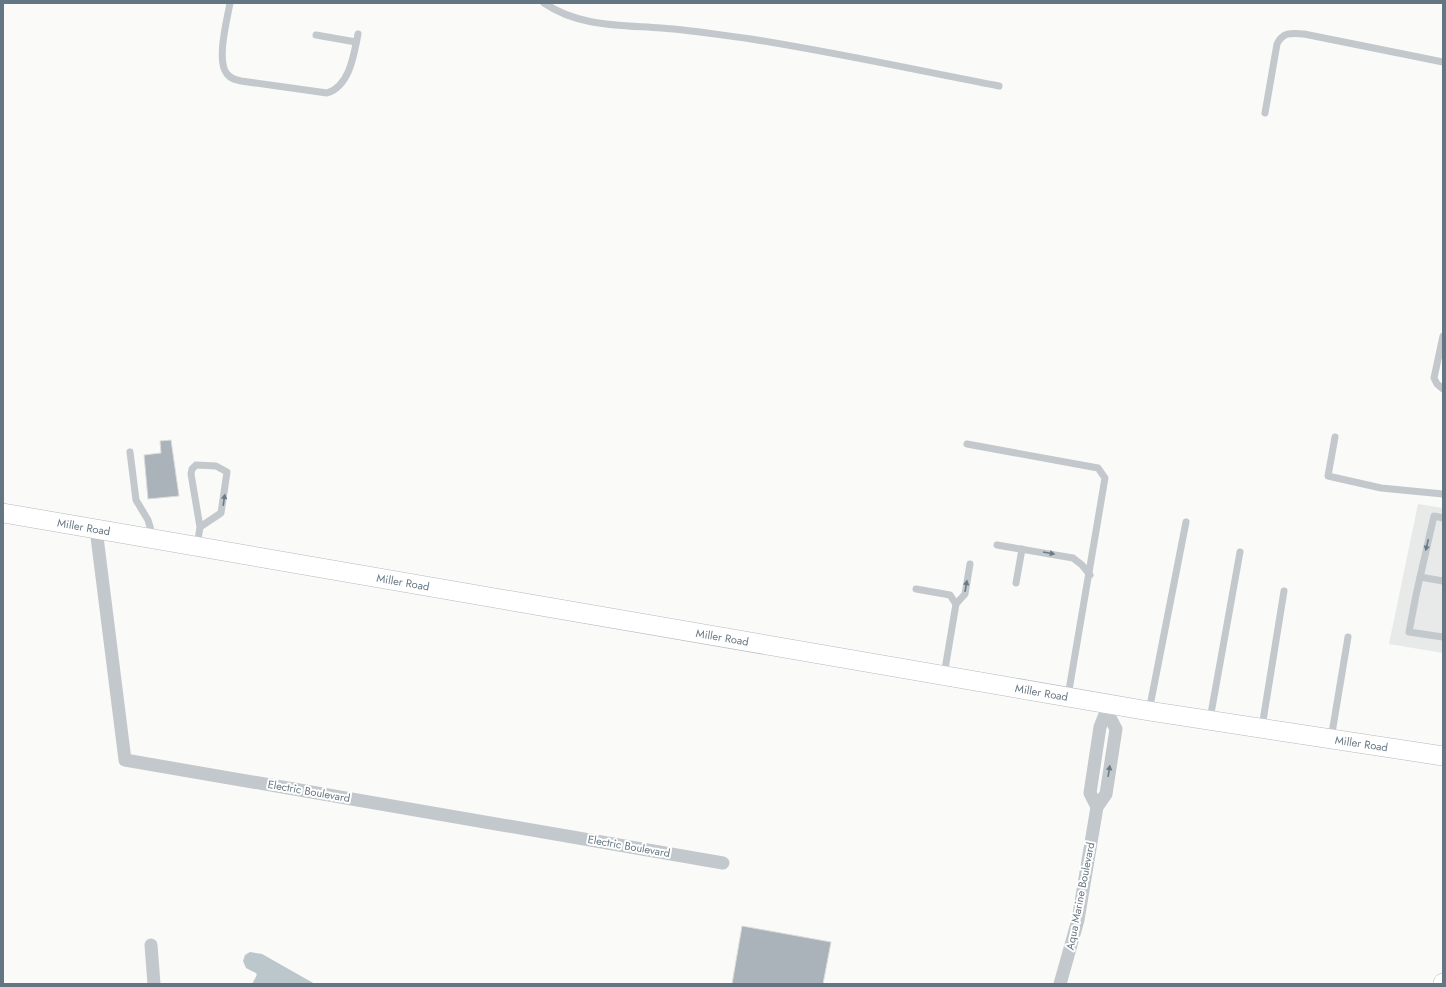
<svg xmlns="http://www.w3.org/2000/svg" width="1446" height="987" font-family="Jost,sans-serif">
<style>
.built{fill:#e8e9e9}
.water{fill:#bbc7cb}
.building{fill:#aab3b9;stroke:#dcdcda}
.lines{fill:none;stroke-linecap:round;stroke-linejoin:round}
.secondary-casing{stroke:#b3babf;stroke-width:20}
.lane{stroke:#c3c8cc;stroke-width:7}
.street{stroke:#c3c8cc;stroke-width:13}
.secondary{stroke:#fff;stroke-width:19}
.oneway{fill:#6a7a87}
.labels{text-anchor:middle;stroke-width:4;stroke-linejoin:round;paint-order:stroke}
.street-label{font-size:11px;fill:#657683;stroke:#fff}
</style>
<rect width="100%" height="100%" fill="#fafaf8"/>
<polygon class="built" points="1418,504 1443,508 1443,653 1389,644"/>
<path class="water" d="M250,952L262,954L315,984H252C259,971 259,975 246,968L243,961L245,955Z"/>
<g class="building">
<polygon points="171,440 179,496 148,499 144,455 161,453 160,441"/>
<polygon points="742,926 831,942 823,984 732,984"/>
</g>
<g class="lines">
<g class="secondary-casing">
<g id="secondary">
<path id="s1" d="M3,513L1149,711L1443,756"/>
<polyline points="1443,984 1443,983"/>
</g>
</g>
<g class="lane">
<path d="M230,3C227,20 216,61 227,74C231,79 236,80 241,81L327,93C350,86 354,54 358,34"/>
<path d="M544,3C579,27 621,25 661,28C691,30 721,35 751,39C834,52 916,70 999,86"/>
<polyline points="316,35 356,42"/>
<path d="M1265,113L1277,44C1283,32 1291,33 1304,34L1443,62"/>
<polyline points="1443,336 1434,378 1437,384 1443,389"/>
<polyline points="1335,437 1328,476 1381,488 1443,494"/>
<polyline points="967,444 1098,468 1105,478 1068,696"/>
<polyline points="130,452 136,500 148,520 153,537"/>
<polyline points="1443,518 1434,516 1416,595 1409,632 1443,637"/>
<polyline points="997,545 1073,558 1082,565 1090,575"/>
<polyline points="197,546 200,527 191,474 192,469 196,465 216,466 227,472 221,513 200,527"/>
<polyline points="1420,577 1443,581"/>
<polyline points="1016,583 1022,549"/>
<polyline points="916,589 950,595 956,604 944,675"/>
<polyline points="956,604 965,594 970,564"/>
<polyline points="1149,711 1186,522"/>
<polyline points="1210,719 1240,552"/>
<polyline points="1262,727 1284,591"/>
<polyline points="1331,739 1348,637"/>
</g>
<g class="street">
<polyline points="96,529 125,760 723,863"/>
<polyline points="1097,807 1090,793 1100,727 1108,707"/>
<polyline points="151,945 154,984"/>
<polyline points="1060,984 1078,920 1097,807 1106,794 1116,729 1107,712"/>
</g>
<use href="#secondary" class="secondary"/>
</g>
<defs><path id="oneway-solid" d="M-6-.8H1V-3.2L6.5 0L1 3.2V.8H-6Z"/></defs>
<g class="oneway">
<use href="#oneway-solid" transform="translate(224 500) rotate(-82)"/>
<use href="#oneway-solid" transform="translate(1427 545) rotate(103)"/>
<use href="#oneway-solid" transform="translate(1049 553) rotate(10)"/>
<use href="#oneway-solid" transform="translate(966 586) rotate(-80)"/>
<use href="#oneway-solid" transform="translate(1109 771) rotate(-81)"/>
</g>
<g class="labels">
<g class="street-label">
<text dy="4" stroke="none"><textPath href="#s1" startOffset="82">Miller Road</textPath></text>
<text dy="4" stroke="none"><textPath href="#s1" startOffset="406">Miller Road</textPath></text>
<text dy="4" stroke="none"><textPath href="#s1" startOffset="730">Miller Road</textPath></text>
<text dy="4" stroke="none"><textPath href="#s1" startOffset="1054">Miller Road</textPath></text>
<text dy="4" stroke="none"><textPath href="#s1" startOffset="1378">Miller Road</textPath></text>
<text transform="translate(309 791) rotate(10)" y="4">Electric Boulevard</text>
<text transform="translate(629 846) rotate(10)" y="4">Electric Boulevard</text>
<text transform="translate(1080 896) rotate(-79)" y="4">Aqua Marine Boulevard</text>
</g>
</g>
<rect width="1446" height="987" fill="none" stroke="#657683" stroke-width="8"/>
</svg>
